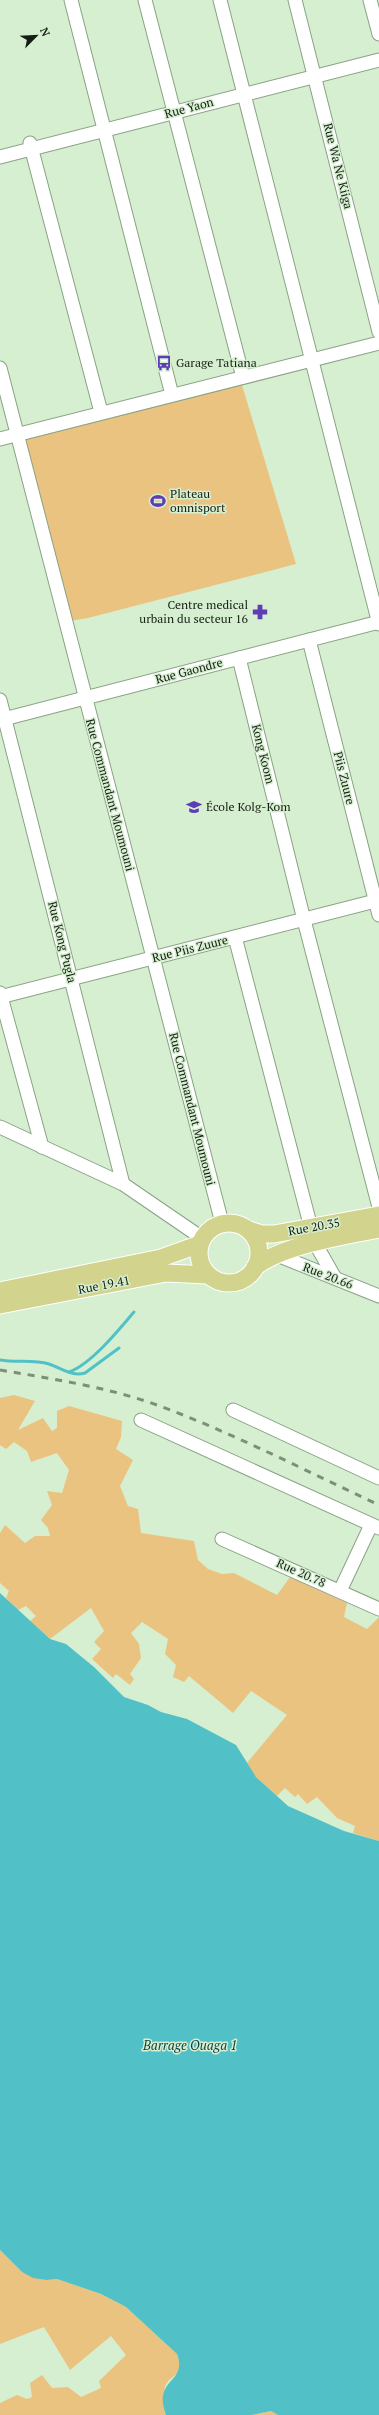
<svg xmlns="http://www.w3.org/2000/svg" width="379" height="2415" font-family="'PT Serif',serif">
<style>
.green{fill:#ebc380}
.water{fill:#52c1c7}
.lines{fill:none;stroke-linecap:round;stroke-linejoin:round}
.stream{stroke:#52c1c7;stroke-width:3}
.minor-casing{stroke:#8aa285;stroke-width:15}
.major-casing{stroke:#fff;stroke-width:19}
.minor{stroke:#fff;stroke-width:13}
.major{stroke:#d2d38c;stroke-width:17}
.rail{stroke:#7d8e79;stroke-width:3;stroke-dasharray:7 7;stroke-linecap:butt}
.labels{text-anchor:middle;stroke-width:3;stroke-linejoin:round;paint-order:stroke}
.street-label{font-size:12px;fill:#151e13;stroke:#d6efd1}
.poi-label{font-size:12px;fill:#151e13;stroke:#d6efd1;text-anchor:start}
.water-label{font-size:13px;font-style:italic;fill:#0a3f42;stroke:#d6efd1}
</style>
<rect width="100%" height="100%" fill="#d6efd1"/>
<g class="green">
<polygon points="242,385 296,564 88,618 70,621 23,439"/>
<polygon points="14,1395 35,1401 18,1430 43,1418 52,1431 57,1428 57,1411 69,1406 122,1421 121,1437 116,1449 133,1460 120,1486 128,1506 138,1509 141,1533 194,1541 198,1560 208,1569 222,1574 234,1573 277,1595 290,1577 347,1603 344,1617 367,1629 379,1617 379,1841 353,1833 355,1826 337,1818 317,1797 307,1804 298,1794 295,1797 285,1788 277,1796 256,1777 246,1764 287,1715 251,1691 233,1713 189,1676 184,1682 173,1677 176,1665 165,1654 168,1639 142,1622 131,1633 139,1644 141,1658 130,1674 134,1679 130,1685 116,1674 113,1678 92,1659 101,1649 94,1642 104,1631 91,1608 50,1639 30,1621 36,1616 26,1606 18,1610 6,1598 9,1591 0,1583 0,1533 5,1525 25,1543 35,1536 50,1536 48,1528 41,1520 52,1505 47,1491 62,1493 69,1470 57,1453 31,1462 27,1451 14,1442 6,1449 0,1445 0,1398"/>
<path d="M0,2250L22,2272L47,2280L57,2279L101,2294L126,2307L177,2354C185,2378 170,2373 165,2387C162,2395 163,2407 166,2415H0V2403L17,2395L27,2399L32,2397L30,2383L42,2375L52,2388L68,2387L81,2397L101,2388L99,2381L126,2355L111,2336L70,2370L44,2327L0,2344Z"/>
<polygon points="271,2411 278,2415 252,2415"/>
</g>
<path class="water" d="M0,1593L50,1639L66,1644L94,1667L124,1697L148,1705L161,1712L187,1719L236,1745L256,1777L288,1806L344,1831L379,1841V2415H278L271,2411L252,2415H166C152,2377 188,2384 177,2354L126,2307L101,2294L57,2279L47,2280L33,2278L22,2272L0,2250Z"/>
<g class="lines">
<g class="stream">
<path d="M0,1360C17,1363 33,1359 49,1364C61,1368 72,1377 85,1373L119,1348"/>
<path d="M69,1372C90,1365 119,1330 134,1312"/>
</g>
<g class="minor-casing">
<g id="minor">
<polyline points="71,0 172,395"/>
<polyline points="145,0 243,377"/>
<polyline points="220,0 379,624"/>
<polyline points="295,0 379,332"/>
<polyline points="370,0 379,34"/>
<polyline points="30,143 101,412"/>
<polyline points="0,157 379,60"/>
<polyline points="0,368 222,1223"/>
<polyline points="0,439 379,343"/>
<polyline points="309,640 379,915"/>
<polyline points="239,658 304,920 379,1207"/>
<polyline points="0,700 123,1184"/>
<polyline points="0,720 379,622"/>
<polyline points="235,937 315,1243 335,1278"/>
<polyline points="0,993 42,1147"/>
<polyline points="0,997 379,900"/>
<polyline points="0,1127 123,1184 202,1238"/>
<polyline points="277,1255 379,1296"/>
<polyline points="233,1410 379,1478"/>
<polyline points="141,1420 379,1528"/>
<polyline points="222,1539 379,1609"/>
<polyline points="340,1591 371,1525"/>
</g>
</g>
<g class="major-casing">
<g id="major">
<circle cx="229" cy="1253" r="30"/>
<polyline points="249,1230 262,1234 274,1234 379,1215"/>
<path d="M255,1267C283,1245 344,1236 379,1229"/>
<polyline points="0,1291 161,1258 200,1244"/>
<polyline points="0,1305 166,1273 208,1275"/>
</g>
</g>
<use href="#minor" class="minor"/>
<use href="#major" class="major"/>
<path class="rail" d="M0,1370C53,1379 107,1387 157,1405C233,1433 306,1471 379,1505"/>
</g>
<defs>
<g id="bus-bare" transform="scale(1.2)"><path d="M-5-6H5V4H4V6H2V4H-2V6H-4V4H-5ZM-3.5-4V0h7V-4ZM-3.5 1.2v1.5H-2V1.2ZM2 1.2v1.5H3.5V1.2Z" fill="#5d3cb5" stroke="#d6efd1" stroke-width="2.5" paint-order="stroke"/></g>
<g id="stadium-bare" transform="scale(1.2)"><path d="M0-5a6.5 5 0 1 0 0 10a6.5 5 0 1 0 0-10ZM-3.5-1.8h7v3.6h-7Z" fill="#5d3cb5" stroke="#d6efd1" stroke-width="2.5" paint-order="stroke"/></g>
<g id="pharmacy-bare" transform="scale(1.2)"><path d="M-2-6h4v4h4v4h-4v4h-4v-4h-4v-4h4Z" fill="#5d3cb5" stroke="#d6efd1" stroke-width="2.5" paint-order="stroke"/></g>
<g id="school-bare" transform="scale(1.2)"><path d="M0-5L7-2L0 1L-7-2ZM-4 1L0 2.5L4 1V4Q0 6-4 4Z" fill="#5d3cb5" stroke="#d6efd1" stroke-width="2.5" paint-order="stroke"/></g>
</defs>
<g fill-rule="evenodd">
<use href="#bus-bare" x="164" y="363"/>
<use href="#stadium-bare" x="158" y="501"/>
<use href="#pharmacy-bare" x="260" y="612"/>
<use href="#school-bare" x="194" y="807"/>
</g>
<g class="labels">
<g class="street-label">
<text transform="translate(189 108) rotate(-15)" y="4">Rue Yaon</text>
<text transform="translate(338 166) rotate(76)" y="4">Rue Wa Ne Kiiga</text>
<text transform="translate(189 671) rotate(-15)" y="4">Rue Gaondre</text>
<text transform="translate(263 754) rotate(76)" y="4">Kong Koom</text>
<text transform="translate(344 778) rotate(76)" y="4">Piis Zuure</text>
<text transform="translate(110 795) rotate(75)" y="4">Rue Commandant Moumouni</text>
<text transform="translate(62 942) rotate(76)" y="4">Rue Kong Pugla</text>
<text transform="translate(190 949) rotate(-14)" y="4">Rue Piis Zuure</text>
<text transform="translate(192 1109) rotate(76)" y="4">Rue Commandant Moumouni</text>
<text transform="translate(314 1227) rotate(-10)" y="4">Rue 20.35</text>
<text transform="translate(328 1276) rotate(21)" y="4">Rue 20.66</text>
<text transform="translate(104 1285) rotate(-11)" y="4">Rue 19.41</text>
<text transform="translate(301 1573) rotate(24)" y="4">Rue 20.78</text>
</g>
<g class="poi-label">
<text x="176" y="367">Garage Tatiana</text>
<text x="170" y="498">Plateau<tspan x="170" dy="14">omnisport</tspan></text>
<text x="248" y="609" text-anchor="end">Centre medical<tspan x="248" dy="14">urbain du secteur 16</tspan></text>
<text x="206" y="811">École Kolg-Kom</text>
</g>
<g class="water-label">
<text x="190" y="2050">Barrage Ouaga 1</text>
</g>
</g>
<g transform="translate(36 36) rotate(66)" stroke="#d6efd1" stroke-width="3" paint-order="stroke">
<path d="M0-3L7 15L0 10L-7 15Z" fill="#151e13"/>
<text y="-6" font-size="11" font-weight="bold" text-anchor="middle" fill="#151e13">N</text>
</g>
</svg>
